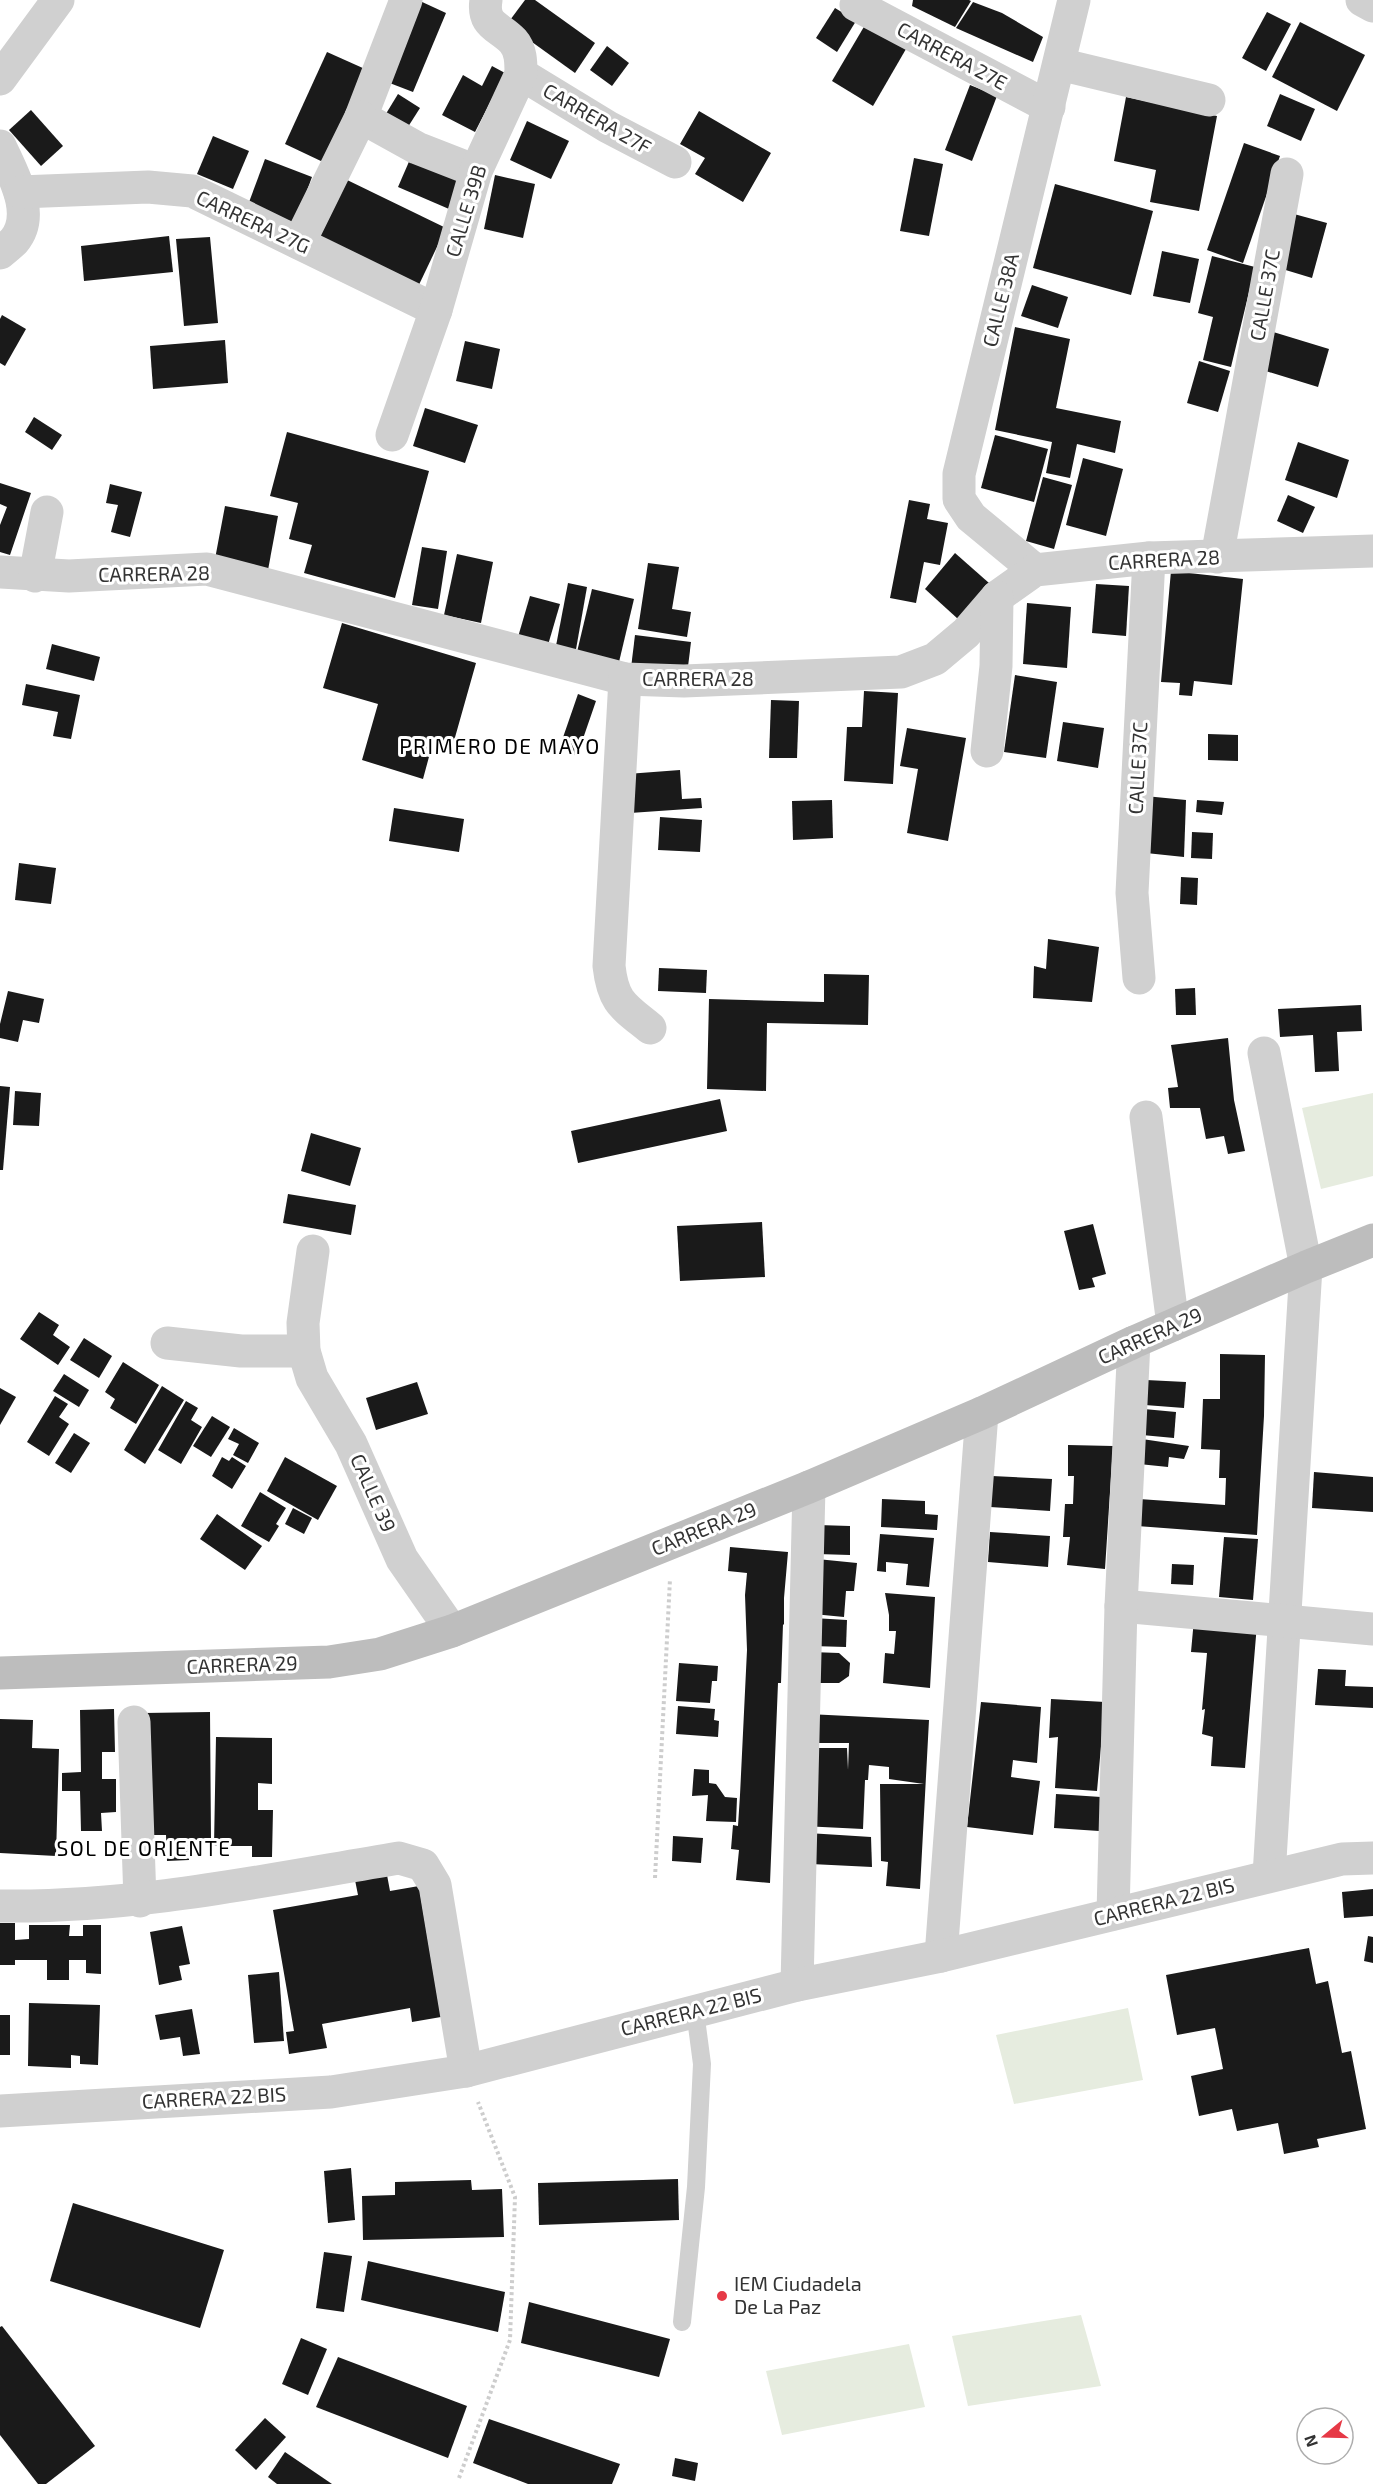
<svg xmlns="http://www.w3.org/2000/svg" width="1373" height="2484" font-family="'Exo 2',sans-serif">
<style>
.green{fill:#e6ecdf}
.building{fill:#1a1a1a}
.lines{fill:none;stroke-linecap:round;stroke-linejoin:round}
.path{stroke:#cdcdcd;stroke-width:4;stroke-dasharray:3 3;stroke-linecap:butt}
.lane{stroke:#d0d0d0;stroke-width:18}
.street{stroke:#d0d0d0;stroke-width:33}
.secondary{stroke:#bdbdbd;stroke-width:33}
.poi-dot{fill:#e63946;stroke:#fff;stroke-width:2}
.labels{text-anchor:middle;stroke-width:6;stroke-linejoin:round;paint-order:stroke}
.street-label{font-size:20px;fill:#333;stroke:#fff}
.poi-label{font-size:20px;fill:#333;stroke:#fff;text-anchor:start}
.neighbourhood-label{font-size:21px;letter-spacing:1.5px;fill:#000;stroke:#fff}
</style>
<rect width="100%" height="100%" fill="#fff"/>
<g class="green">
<polygon points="1373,1093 1373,1176 1321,1189 1302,1108"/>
<polygon points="1128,2008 1143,2080 1014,2104 996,2035"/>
<polygon points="1081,2315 1101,2386 968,2406 952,2336"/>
<polygon points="909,2344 925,2407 782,2435 766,2371"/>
</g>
<g class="building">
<polygon points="525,0 535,0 595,43 575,73 507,24"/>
<polygon points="913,0 969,0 971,1 955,27 912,6"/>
<polygon points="420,1 446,13 413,92 387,82"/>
<polygon points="973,2 1002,13 1043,37 1033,62 956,28"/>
<polygon points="835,8 856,21 837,52 816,38"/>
<polygon points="1267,12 1291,24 1266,71 1242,58"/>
<polygon points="1300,22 1365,55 1337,111 1272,77"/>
<polygon points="865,25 906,49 873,106 832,81"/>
<polygon points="607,46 629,63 612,86 590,70"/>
<polygon points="327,52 365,69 323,162 285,144"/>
<polygon points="492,66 505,73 475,132 442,115 463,75 482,86"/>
<polygon points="970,85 997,96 972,161 945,150"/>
<polygon points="398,94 420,108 406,130 384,117"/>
<polygon points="1280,94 1315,109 1301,141 1267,126"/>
<polygon points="1126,97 1217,116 1199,211 1150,202 1156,170 1114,161"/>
<polygon points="31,110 63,146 41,166 9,130"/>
<polygon points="699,111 771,153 743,202 695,174 705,158 680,144"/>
<polygon points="527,121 569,141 551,179 510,160"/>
<polygon points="213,136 249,151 233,189 197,174"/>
<polygon points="1244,143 1280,156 1243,263 1207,250"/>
<polygon points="411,157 462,179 449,209 398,187"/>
<polygon points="914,158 943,164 929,236 900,231"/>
<polygon points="265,159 312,177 295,223 248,205"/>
<polygon points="495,175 535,184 523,238 484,229"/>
<polygon points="343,178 446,228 416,291 313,242"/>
<polygon points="1055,184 1153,211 1131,295 1033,268"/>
<polygon points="1294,214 1327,223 1312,278 1279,268"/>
<polygon points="169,236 173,272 84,281 81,246"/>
<polygon points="210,237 218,323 184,326 176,239"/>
<polygon points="1162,251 1199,259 1190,303 1153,296"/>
<polygon points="1212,256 1255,267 1231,367 1203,360 1213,317 1198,313"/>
<polygon points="1032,285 1068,297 1058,328 1021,316"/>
<polygon points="2,315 26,329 5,366 0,363 0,319"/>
<polygon points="1015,327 1070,339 1056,408 1121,421 1115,453 1077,444 1070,478 1046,473 1052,442 995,430"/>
<polygon points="1267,330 1329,349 1318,387 1256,368"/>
<polygon points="225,340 228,383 153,389 150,346"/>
<polygon points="465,341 500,349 492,389 456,381"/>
<polygon points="1199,361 1230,371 1218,412 1187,403"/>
<polygon points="425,408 478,425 465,463 413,446"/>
<polygon points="34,417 62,435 52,450 25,432"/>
<polygon points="287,432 429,471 395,598 304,573 312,545 289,539 298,503 270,496"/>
<polygon points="995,435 1048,449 1034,502 981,488"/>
<polygon points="1298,442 1349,460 1337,498 1285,480"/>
<polygon points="1083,458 1123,469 1106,536 1066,525"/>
<polygon points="1043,477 1072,485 1054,549 1026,541"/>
<polygon points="0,483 31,493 10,555 0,552 0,525 7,507 0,504"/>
<polygon points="110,484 142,492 130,537 111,532 118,505 106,503"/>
<polygon points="1288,495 1315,507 1303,533 1277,521"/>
<polygon points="909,500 930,504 927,519 948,523 940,565 924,562 916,603 890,598"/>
<polygon points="225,506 278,516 268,570 215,559"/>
<polygon points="422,547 447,551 438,609 412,605"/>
<polygon points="955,553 989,583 958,619 925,589"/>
<polygon points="457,554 493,562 481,623 444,615"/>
<polygon points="648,563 679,567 672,609 691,612 687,637 638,629"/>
<polygon points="1171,571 1243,579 1232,685 1194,681 1192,696 1179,695 1180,683 1161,682"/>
<polygon points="568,583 587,587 575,655 555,651"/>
<polygon points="1096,584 1129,586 1126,636 1092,633"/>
<polygon points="592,589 634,599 619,662 577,652"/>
<polygon points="530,596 560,604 548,645 518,637"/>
<polygon points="1027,603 1071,607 1067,668 1023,664"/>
<polygon points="342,623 476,663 452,748 433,742 423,779 362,760 378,704 323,688"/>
<polygon points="635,635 691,642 687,675 631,668"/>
<polygon points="52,644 100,657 94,681 46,669"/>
<polygon points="1015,675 1057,682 1046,758 1004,752"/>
<polygon points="26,684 80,695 71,739 53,736 58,712 22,705"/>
<polygon points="864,691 898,693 893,784 844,781 847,727 862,727"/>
<polygon points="578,694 596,701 577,756 559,749"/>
<polygon points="771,700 799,701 797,758 769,758"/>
<polygon points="1063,722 1104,728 1098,768 1057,761"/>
<polygon points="907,728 966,738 948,841 907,833 918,769 900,766"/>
<polygon points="1208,734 1238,735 1238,761 1208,760"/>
<polygon points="680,770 682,799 701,798 702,808 630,813 627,774"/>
<polygon points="1145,796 1186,800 1184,857 1146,853"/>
<polygon points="832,800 833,838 793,840 792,801"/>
<polygon points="1197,800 1224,802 1222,815 1196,812"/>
<polygon points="394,808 464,819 459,852 389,841"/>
<polygon points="660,817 702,820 700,852 658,850"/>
<polygon points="1192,832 1213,833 1212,859 1191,858"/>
<polygon points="19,863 56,868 51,904 15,900"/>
<polygon points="1181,877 1198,878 1197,905 1180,904"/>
<polygon points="1048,939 1099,947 1092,1002 1033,998 1034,966 1046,969"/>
<polygon points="659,968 707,970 706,993 658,991"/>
<polygon points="824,974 869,975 868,1025 767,1023 766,1091 707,1089 709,999 824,1002"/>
<polygon points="1195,988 1196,1015 1176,1015 1175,989"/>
<polygon points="8,991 44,999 39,1023 23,1020 18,1042 0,1038 0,1024"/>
<polygon points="1361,1005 1362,1031 1337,1032 1339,1071 1315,1072 1313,1035 1280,1037 1278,1009"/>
<polygon points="1228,1038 1234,1100 1245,1151 1228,1154 1224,1136 1206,1139 1200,1108 1170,1108 1168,1088 1178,1087 1171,1045"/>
<polygon points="0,1086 10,1087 3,1170 0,1170"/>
<polygon points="15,1091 41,1093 39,1126 13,1125"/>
<polygon points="720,1099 727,1131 578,1163 571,1131"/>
<polygon points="311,1133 361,1148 350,1186 301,1171"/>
<polygon points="288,1194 356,1205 351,1235 283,1223"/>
<polygon points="762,1222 765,1277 680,1281 677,1226"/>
<polygon points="1093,1224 1106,1274 1092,1278 1095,1287 1079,1290 1064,1231"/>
<polygon points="39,1312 59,1325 53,1335 70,1347 58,1365 20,1339"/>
<polygon points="84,1338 112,1356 99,1378 70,1360"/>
<polygon points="1220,1354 1265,1355 1264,1416 1257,1535 1137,1526 1139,1499 1225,1505 1226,1478 1219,1478 1220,1450 1201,1449 1203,1399 1220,1399"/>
<polygon points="123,1362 159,1385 136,1424 110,1408 115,1399 105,1392"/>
<polygon points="64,1374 89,1390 79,1407 53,1391"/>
<polygon points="1146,1380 1186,1382 1184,1408 1145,1405"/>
<polygon points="417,1382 428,1414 376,1430 366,1398"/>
<polygon points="162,1386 184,1400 145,1464 124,1450"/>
<polygon points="0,1388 16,1397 0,1425"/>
<polygon points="55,1396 68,1404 59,1417 69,1424 49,1456 27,1442"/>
<polygon points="186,1401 198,1408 191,1420 202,1427 181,1464 158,1450"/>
<polygon points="1144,1409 1176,1412 1174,1438 1142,1435"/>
<polygon points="212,1416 230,1427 211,1457 193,1446"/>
<polygon points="234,1428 259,1443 248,1463 233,1455 239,1444 228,1439"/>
<polygon points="74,1433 90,1443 71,1473 55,1463"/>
<polygon points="1142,1439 1189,1446 1184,1459 1169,1457 1168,1467 1139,1464"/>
<polygon points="1068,1445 1113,1446 1105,1569 1067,1565 1070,1537 1063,1537 1065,1504 1073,1504 1074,1476 1068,1476"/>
<polygon points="222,1457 229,1461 232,1457 246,1466 232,1489 212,1476"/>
<polygon points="285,1457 337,1486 318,1520 267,1491"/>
<polygon points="1314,1472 1373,1477 1373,1512 1312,1508"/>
<polygon points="992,1476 1052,1479 1050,1511 990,1507"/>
<polygon points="260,1492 286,1508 276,1524 279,1526 269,1542 241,1526"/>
<polygon points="882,1499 925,1501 925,1514 938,1515 937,1530 881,1527"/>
<polygon points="293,1508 312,1518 304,1534 285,1524"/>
<polygon points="217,1514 262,1546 245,1570 200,1539"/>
<polygon points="818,1525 850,1526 850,1555 817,1554"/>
<polygon points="990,1532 1050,1536 1048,1567 988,1562"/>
<polygon points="880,1534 934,1538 929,1587 906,1585 908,1564 886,1562 886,1572 877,1571"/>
<polygon points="1224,1537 1258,1539 1253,1600 1219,1597"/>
<polygon points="730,1547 788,1552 784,1598 784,1625 783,1624 781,1683 778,1683 770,1883 736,1880 739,1850 731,1849 733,1825 738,1826 740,1795 747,1650 745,1595 747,1573 728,1571"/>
<polygon points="817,1559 857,1563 854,1591 846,1591 844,1617 813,1614"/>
<polygon points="1172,1564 1194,1565 1193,1585 1171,1584"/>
<polygon points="885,1593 935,1597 930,1688 883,1683 885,1653 894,1654 896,1631 889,1631 889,1615"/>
<polygon points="813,1618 847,1620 846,1647 812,1646"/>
<polygon points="1194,1619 1257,1624 1245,1768 1211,1766 1213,1737 1202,1734 1205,1709 1202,1710 1207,1653 1191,1652"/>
<polygon points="811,1652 839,1653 850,1663 849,1676 839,1683 810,1683"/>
<polygon points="679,1663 718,1666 717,1681 712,1681 710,1703 676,1701"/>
<polygon points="1318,1669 1346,1670 1345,1686 1373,1687 1373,1708 1315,1705"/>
<polygon points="1051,1699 1105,1702 1097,1791 1055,1788 1058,1737 1049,1738"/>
<polygon points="981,1702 1041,1707 1037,1763 1013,1760 1011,1777 1040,1781 1033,1835 967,1827"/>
<polygon points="678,1706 715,1709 714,1720 719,1721 718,1737 676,1734"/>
<polygon points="114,1709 115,1752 102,1752 102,1779 116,1779 116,1812 101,1813 102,1831 81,1831 80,1791 62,1791 62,1773 81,1772 80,1710"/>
<polygon points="210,1712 211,1840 189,1840 189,1860 167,1861 166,1835 146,1835 144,1713"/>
<polygon points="808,1714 929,1720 920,1889 886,1886 888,1862 881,1861 880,1784 924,1784 889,1779 889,1767 869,1765 868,1780 865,1780 863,1829 802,1826 804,1748 847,1748 848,1770 849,1743 807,1743"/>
<polygon points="0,1719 33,1720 32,1748 59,1749 56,1856 0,1853"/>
<polygon points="216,1737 272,1738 272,1784 258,1783 258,1810 273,1810 272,1857 252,1857 252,1846 214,1846"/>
<polygon points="694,1769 709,1770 709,1783 716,1784 725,1797 737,1798 736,1822 706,1821 708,1795 692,1796"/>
<polygon points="1056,1794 1101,1797 1099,1831 1054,1828"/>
<polygon points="808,1833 871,1837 872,1867 811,1864"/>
<polygon points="673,1836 703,1838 701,1863 672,1861"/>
<polygon points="387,1875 390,1891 419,1886 441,2017 412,2022 410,2008 322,2024 327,2048 289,2054 286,2032 294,2031 273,1910 358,1895 355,1880"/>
<polygon points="1373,1889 1373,1916 1344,1918 1342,1892"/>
<polygon points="0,1923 15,1923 15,1940 29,1939 29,1925 70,1925 69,1936 83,1936 83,1925 101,1925 101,1974 86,1973 86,1960 69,1960 69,1980 47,1980 47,1960 15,1960 15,1965 0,1965"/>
<polygon points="182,1926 190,1964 179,1966 182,1980 159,1985 150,1932"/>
<polygon points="1368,1936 1373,1937 1373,1963 1364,1961"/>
<polygon points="1309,1948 1316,1984 1328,1981 1342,2053 1351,2051 1366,2129 1317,2139 1319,2147 1284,2154 1278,2123 1237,2131 1232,2109 1199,2116 1191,2076 1223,2069 1215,2028 1177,2035 1166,1975"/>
<polygon points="279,1972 284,2041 254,2043 248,1975"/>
<polygon points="29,2003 100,2005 98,2065 80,2064 80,2056 71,2055 71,2068 28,2066"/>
<polygon points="192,2009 200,2054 183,2056 180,2037 160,2040 155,2015"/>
<rect x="0" y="2015" width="10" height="40"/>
<polygon points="351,2168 355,2220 328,2223 324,2171"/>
<polygon points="678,2179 679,2220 539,2225 538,2183"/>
<polygon points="471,2180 472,2190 502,2189 504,2237 363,2240 362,2196 395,2195 395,2182"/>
<polygon points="73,2203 224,2250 200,2328 50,2281"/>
<polygon points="324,2252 352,2256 344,2312 316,2308"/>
<polygon points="368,2261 505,2292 498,2332 361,2300"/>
<polygon points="529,2302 670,2339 659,2377 521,2343"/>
<polygon points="2,2326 95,2446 46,2484 38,2484 0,2435 0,2327"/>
<polygon points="301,2338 327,2349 308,2395 282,2384"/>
<polygon points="338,2357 467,2406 448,2458 316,2407"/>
<polygon points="265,2418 286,2437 256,2470 235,2450"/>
<polygon points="489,2419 620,2464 612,2484 528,2484 473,2463"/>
<polygon points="285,2452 332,2484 277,2484 268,2477"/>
<polygon points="675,2458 698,2463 695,2481 672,2476"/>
</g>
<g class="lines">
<g class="path">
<polyline points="655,1878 670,1579"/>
<polyline points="459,2478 510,2340 515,2197 478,2102"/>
</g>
<polyline class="lane" points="682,2322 696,2187 702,2064 695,2011"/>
<g class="street">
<polyline points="406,0 361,117 417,148 476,171"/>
<polyline points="1362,0 1373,6"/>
<polyline points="856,5 1049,107"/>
<polyline points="1059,64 1209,100"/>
<polyline points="521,74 608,127 675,162"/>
<polyline points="0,79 58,0"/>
<path d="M0,146C12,173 37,214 14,241C10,245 5,249 0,253"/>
<polyline points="20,192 148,187 192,191 436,310"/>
<polyline points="299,243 361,117"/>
<path d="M392,435L436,310L476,171L521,74C521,62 521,50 513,41C499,26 482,26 486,0"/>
<polyline points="1217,557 1287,174"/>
<polyline points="1035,570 971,517 959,499 959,474 1074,0"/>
<polyline points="0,572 69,576 207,569 625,679 684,681 901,672 935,659 966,633 997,597 1035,570 1149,558 1373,551"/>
<polyline points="35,576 47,512"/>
<path d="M625,679L609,966C613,1002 623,1006 650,1028"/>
<polyline points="987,751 996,666 997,597"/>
<polyline points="1139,978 1132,893 1149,558"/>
<polyline points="1264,1053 1306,1267 1269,1876"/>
<polyline points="1146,1117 1173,1325"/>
<polyline points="313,1251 303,1323 304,1351 312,1378 351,1444 402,1559 452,1631"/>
<polyline points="167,1343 241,1351 304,1351"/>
<polyline points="1121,1606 1373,1629"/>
<polyline points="134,1722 140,1901"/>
<path d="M0,1906C136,1908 266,1880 399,1858L423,1865L435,1885L466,2071"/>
<polyline points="1113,1914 1121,1606 1134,1342"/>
<polyline points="941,1956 982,1413"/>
<polyline points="797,1985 809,1487"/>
<polyline points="0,2111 331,2092 466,2071 797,1985 941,1956 1342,1859 1373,1858"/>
</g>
<polyline class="secondary" points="0,1673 329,1662 380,1654 452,1631 809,1487 982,1413 1134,1342 1306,1267 1373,1240"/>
</g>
<circle class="poi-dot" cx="722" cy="2296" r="6"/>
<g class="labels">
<g class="street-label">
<text transform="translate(952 56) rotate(28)" y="7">CARRERA 27E</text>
<text transform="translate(597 119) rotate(30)" y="7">CARRERA 27F</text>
<text transform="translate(466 211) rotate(-73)" y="7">CALLE 39B</text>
<text transform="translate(253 222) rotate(25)" y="7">CARRERA 27G</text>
<text transform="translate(1265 295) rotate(-80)" y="7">CALLE 37C</text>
<text transform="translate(1001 300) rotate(-76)" y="7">CALLE 38A</text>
<text transform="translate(1164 560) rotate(-3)" y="7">CARRERA 28</text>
<text transform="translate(154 574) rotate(-1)" y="7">CARRERA 28</text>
<text x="698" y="686">CARRERA 28</text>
<text transform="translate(1138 768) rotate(-87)" y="7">CALLE 37C</text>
<text transform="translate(1150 1336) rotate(-24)" y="7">CARRERA 29</text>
<text transform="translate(373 1493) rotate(66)" y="7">CALLE 39</text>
<text transform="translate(704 1529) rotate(-22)" y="7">CARRERA 29</text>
<text transform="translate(242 1665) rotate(-2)" y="7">CARRERA 29</text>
<text transform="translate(1164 1902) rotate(-14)" y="7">CARRERA 22 BIS</text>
<text transform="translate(691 2012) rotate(-14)" y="7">CARRERA 22 BIS</text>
<text transform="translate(214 2098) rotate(-3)" y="7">CARRERA 22 BIS</text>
</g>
<g class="poi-label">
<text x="734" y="2291">IEM Ciudadela<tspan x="734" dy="23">De La Paz</tspan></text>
</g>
<g class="neighbourhood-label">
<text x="500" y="754">PRIMERO DE MAYO</text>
<text x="144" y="1856">SOL DE ORIENTE</text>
</g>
</g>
<g transform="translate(1325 2436) rotate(251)"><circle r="28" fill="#ffffff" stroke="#adadad" stroke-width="1.5"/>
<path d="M0-4.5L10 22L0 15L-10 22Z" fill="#e63946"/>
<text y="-9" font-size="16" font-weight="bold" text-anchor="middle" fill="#333333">N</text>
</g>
</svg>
